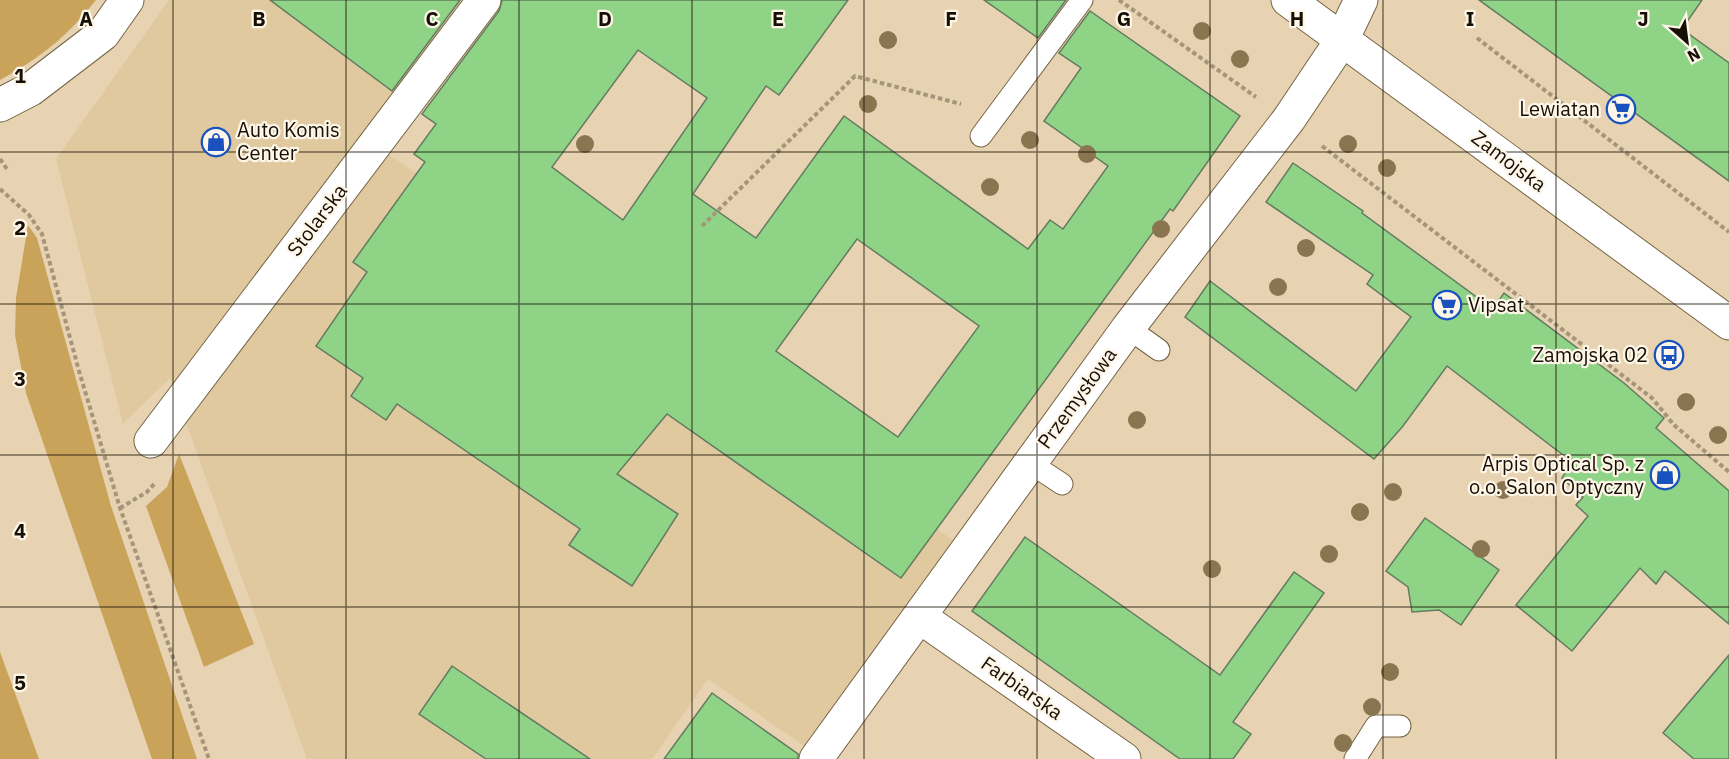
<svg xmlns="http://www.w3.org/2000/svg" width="1729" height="759" font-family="'IBM Plex Sans',sans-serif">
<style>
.built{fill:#e0c89f}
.green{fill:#caa35a}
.building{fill:#8fd387;stroke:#637b60;stroke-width:1.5;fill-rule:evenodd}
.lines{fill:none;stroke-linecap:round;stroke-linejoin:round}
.lane-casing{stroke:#766445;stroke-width:23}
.street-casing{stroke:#766445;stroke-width:35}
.path{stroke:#a5957b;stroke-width:4;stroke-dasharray:4.5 3;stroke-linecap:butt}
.lane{stroke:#fff;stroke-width:21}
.street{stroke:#fff;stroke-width:33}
.tree{fill:#897650}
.grid{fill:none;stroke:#160f04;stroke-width:1.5;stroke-opacity:0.55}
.labels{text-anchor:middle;stroke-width:4.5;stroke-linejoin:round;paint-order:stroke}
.poi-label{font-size:20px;fill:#160f04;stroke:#fef6e8;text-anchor:end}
.street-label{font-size:20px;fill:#160f04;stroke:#fef6e8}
.grid-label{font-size:20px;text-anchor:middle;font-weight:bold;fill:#160f04;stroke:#fef6e8;stroke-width:4.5;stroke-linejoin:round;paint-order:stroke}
</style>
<rect width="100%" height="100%" fill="#e7d3b1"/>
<polygon class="built" points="169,0 508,0 388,154 953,540 807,748 708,679 652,759 307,759 170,378 123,424 56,159"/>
<g class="green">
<path d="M0,0H96C68,36 40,58 0,80Z"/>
<polygon points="28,225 37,238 111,506 197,759 152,759 26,393 15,335 16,298"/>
<polygon points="179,454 254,644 204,667 146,506 167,487"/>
<polygon points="0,652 39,759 0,759"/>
</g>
<g class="building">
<polygon points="270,0 460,0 392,91"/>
<path d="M502,0H848L779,95L766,86L693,194L756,238L844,116L1028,249L1050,220L1063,229L1108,166L1044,121L1081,68L1059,53L1090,11L1240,116L1173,211L1170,209L901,578L667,414L617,474L678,514L632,586L569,545L580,529L397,404L386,420L351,396L363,378L316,346L367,272L353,262L425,162L414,154L436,124L422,114L499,11ZM638,50L707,98L623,220L552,167ZM857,239L979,326L898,437L776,351Z"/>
<polygon points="984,0 1066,0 1038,38"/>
<polygon points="1479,0 1702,0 1682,29 1729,63 1729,181"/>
<polygon points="1293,163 1363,211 1362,213 1493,309 1504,293 1624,383 1664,418 1656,428 1729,491 1729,624 1665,571 1656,584 1640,568 1572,651 1516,605 1588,516 1576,505 1583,497 1562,478 1572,462 1447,366 1403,426 1374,459 1185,317 1210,281 1356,391 1411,317 1367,284 1373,275 1266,202"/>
<polygon points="1425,518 1499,570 1461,625 1439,610 1412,612 1408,587 1386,571"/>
<polygon points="1025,537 1220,675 1294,572 1324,593 1233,722 1251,734 1233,759 1180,759 972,611"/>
<polygon points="1729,655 1729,759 1694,759 1663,733"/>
<polygon points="452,666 590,759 486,759 419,714"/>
<polygon points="712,693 798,754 798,759 664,759"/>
</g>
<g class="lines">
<g class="lane-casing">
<g id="lane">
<polyline points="981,136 1082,0"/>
<polyline points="1128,328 1159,350"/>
<polyline points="1030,463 1062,484"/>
<polyline points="1355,759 1376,726 1400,726"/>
</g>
</g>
<g class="street-casing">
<g id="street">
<polyline points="1288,0 1729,323"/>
<polyline points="0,105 31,89 103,34 127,0"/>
<polyline points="151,441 484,0"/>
<polyline points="920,617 1124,759"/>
<polyline points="816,759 1128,328 1289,119 1342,40 1361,0"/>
</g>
</g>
<g class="path">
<polyline points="1119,0 1256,97"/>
<polyline points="1477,38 1729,232"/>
<polyline points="1322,146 1652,398 1674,425 1729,472"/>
<polyline points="0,159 7,169"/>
<polyline points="0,189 29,215 42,234 79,371 120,508 209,759"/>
<polyline points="702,226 855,76 961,104"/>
<polyline points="120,508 147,492 156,482"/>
</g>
<use href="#lane" class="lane"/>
<use href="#street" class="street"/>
</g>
<g class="tree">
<circle cx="1202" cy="31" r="9"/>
<circle cx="888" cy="40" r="9"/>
<circle cx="1240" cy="59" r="9"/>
<circle cx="868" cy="104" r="9"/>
<circle cx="1030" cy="140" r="9"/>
<circle cx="585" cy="144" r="9"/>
<circle cx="1348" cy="144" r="9"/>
<circle cx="1087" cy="154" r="9"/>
<circle cx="1387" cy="168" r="9"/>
<circle cx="990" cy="187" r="9"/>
<circle cx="1161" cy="229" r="9"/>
<circle cx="1306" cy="248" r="9"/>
<circle cx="1278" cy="287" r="9"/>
<circle cx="1686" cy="402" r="9"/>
<circle cx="1137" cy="420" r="9"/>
<circle cx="1718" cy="435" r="9"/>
<circle cx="1503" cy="490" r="9"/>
<circle cx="1393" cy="492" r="9"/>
<circle cx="1360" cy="512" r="9"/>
<circle cx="1481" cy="549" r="9"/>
<circle cx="1329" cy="554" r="9"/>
<circle cx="1212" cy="569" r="9"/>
<circle cx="1390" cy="672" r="9"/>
<circle cx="1372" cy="707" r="9"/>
<circle cx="1343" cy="743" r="9"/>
</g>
<path class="grid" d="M173,0V759M346,0V759M519,0V759M692,0V759M864,0V759M1037,0V759M1210,0V759M1383,0V759M1556,0V759M0,152H1729M0,304H1729M0,455H1729M0,607H1729"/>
<defs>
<g id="supermarket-ring" transform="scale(1.5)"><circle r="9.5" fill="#fef6e8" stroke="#1952be" stroke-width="1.5"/><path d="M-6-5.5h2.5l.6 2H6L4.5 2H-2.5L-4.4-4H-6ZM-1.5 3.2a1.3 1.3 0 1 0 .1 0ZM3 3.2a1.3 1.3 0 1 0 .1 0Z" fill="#1952be"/></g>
<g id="shop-ring" transform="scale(1.5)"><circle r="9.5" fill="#fef6e8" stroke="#1952be" stroke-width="1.5"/><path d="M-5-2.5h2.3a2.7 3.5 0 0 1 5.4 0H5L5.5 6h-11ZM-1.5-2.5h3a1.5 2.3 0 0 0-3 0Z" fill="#1952be"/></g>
<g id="bus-ring" transform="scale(1.5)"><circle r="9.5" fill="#fef6e8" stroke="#1952be" stroke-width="1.5"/><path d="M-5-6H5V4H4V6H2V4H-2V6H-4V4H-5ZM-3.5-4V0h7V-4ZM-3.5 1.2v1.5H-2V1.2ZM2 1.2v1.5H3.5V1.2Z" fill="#1952be"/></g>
</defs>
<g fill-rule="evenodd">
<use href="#supermarket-ring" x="1621" y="109"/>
<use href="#shop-ring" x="216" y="142"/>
<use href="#supermarket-ring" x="1447" y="305"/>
<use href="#bus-ring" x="1669" y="355"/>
<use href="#shop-ring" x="1665" y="475"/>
</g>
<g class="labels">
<g class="poi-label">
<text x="1600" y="116">Lewiatan</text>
<text x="237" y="137" text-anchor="start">Auto Komis<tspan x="237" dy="23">Center</tspan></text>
<text x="1468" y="312" text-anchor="start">Vipsat</text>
<text x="1648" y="362">Zamojska 02</text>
<text x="1644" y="471">Arpis Optical Sp. z<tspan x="1644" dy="23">o.o. Salon Optyczny</tspan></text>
</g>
<g class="street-label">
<text transform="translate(1509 161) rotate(37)" y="7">Zamojska</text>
<text transform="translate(317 220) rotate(-53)" y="7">Stolarska</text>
<text transform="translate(1077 398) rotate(-54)" y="7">Przemysłowa</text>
<text transform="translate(1022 688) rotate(35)" y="7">Farbiarska</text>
</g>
</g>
<g class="grid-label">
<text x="86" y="26">A</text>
<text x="259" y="26">B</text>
<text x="432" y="26">C</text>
<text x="605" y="26">D</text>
<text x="778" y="26">E</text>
<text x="951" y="26">F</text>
<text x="1124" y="26">G</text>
<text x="1297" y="26">H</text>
<text x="1470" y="26">I</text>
<text x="1643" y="26">J</text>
<text x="20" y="83">1</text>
<text x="20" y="235">2</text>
<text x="20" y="386">3</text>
<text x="20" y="538">4</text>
<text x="20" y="690">5</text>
</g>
<g transform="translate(1687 42) rotate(152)" stroke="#fef6e8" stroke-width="4.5" paint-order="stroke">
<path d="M0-4.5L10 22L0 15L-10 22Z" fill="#160f04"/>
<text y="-9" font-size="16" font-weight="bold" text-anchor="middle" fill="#160f04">N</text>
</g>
</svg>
